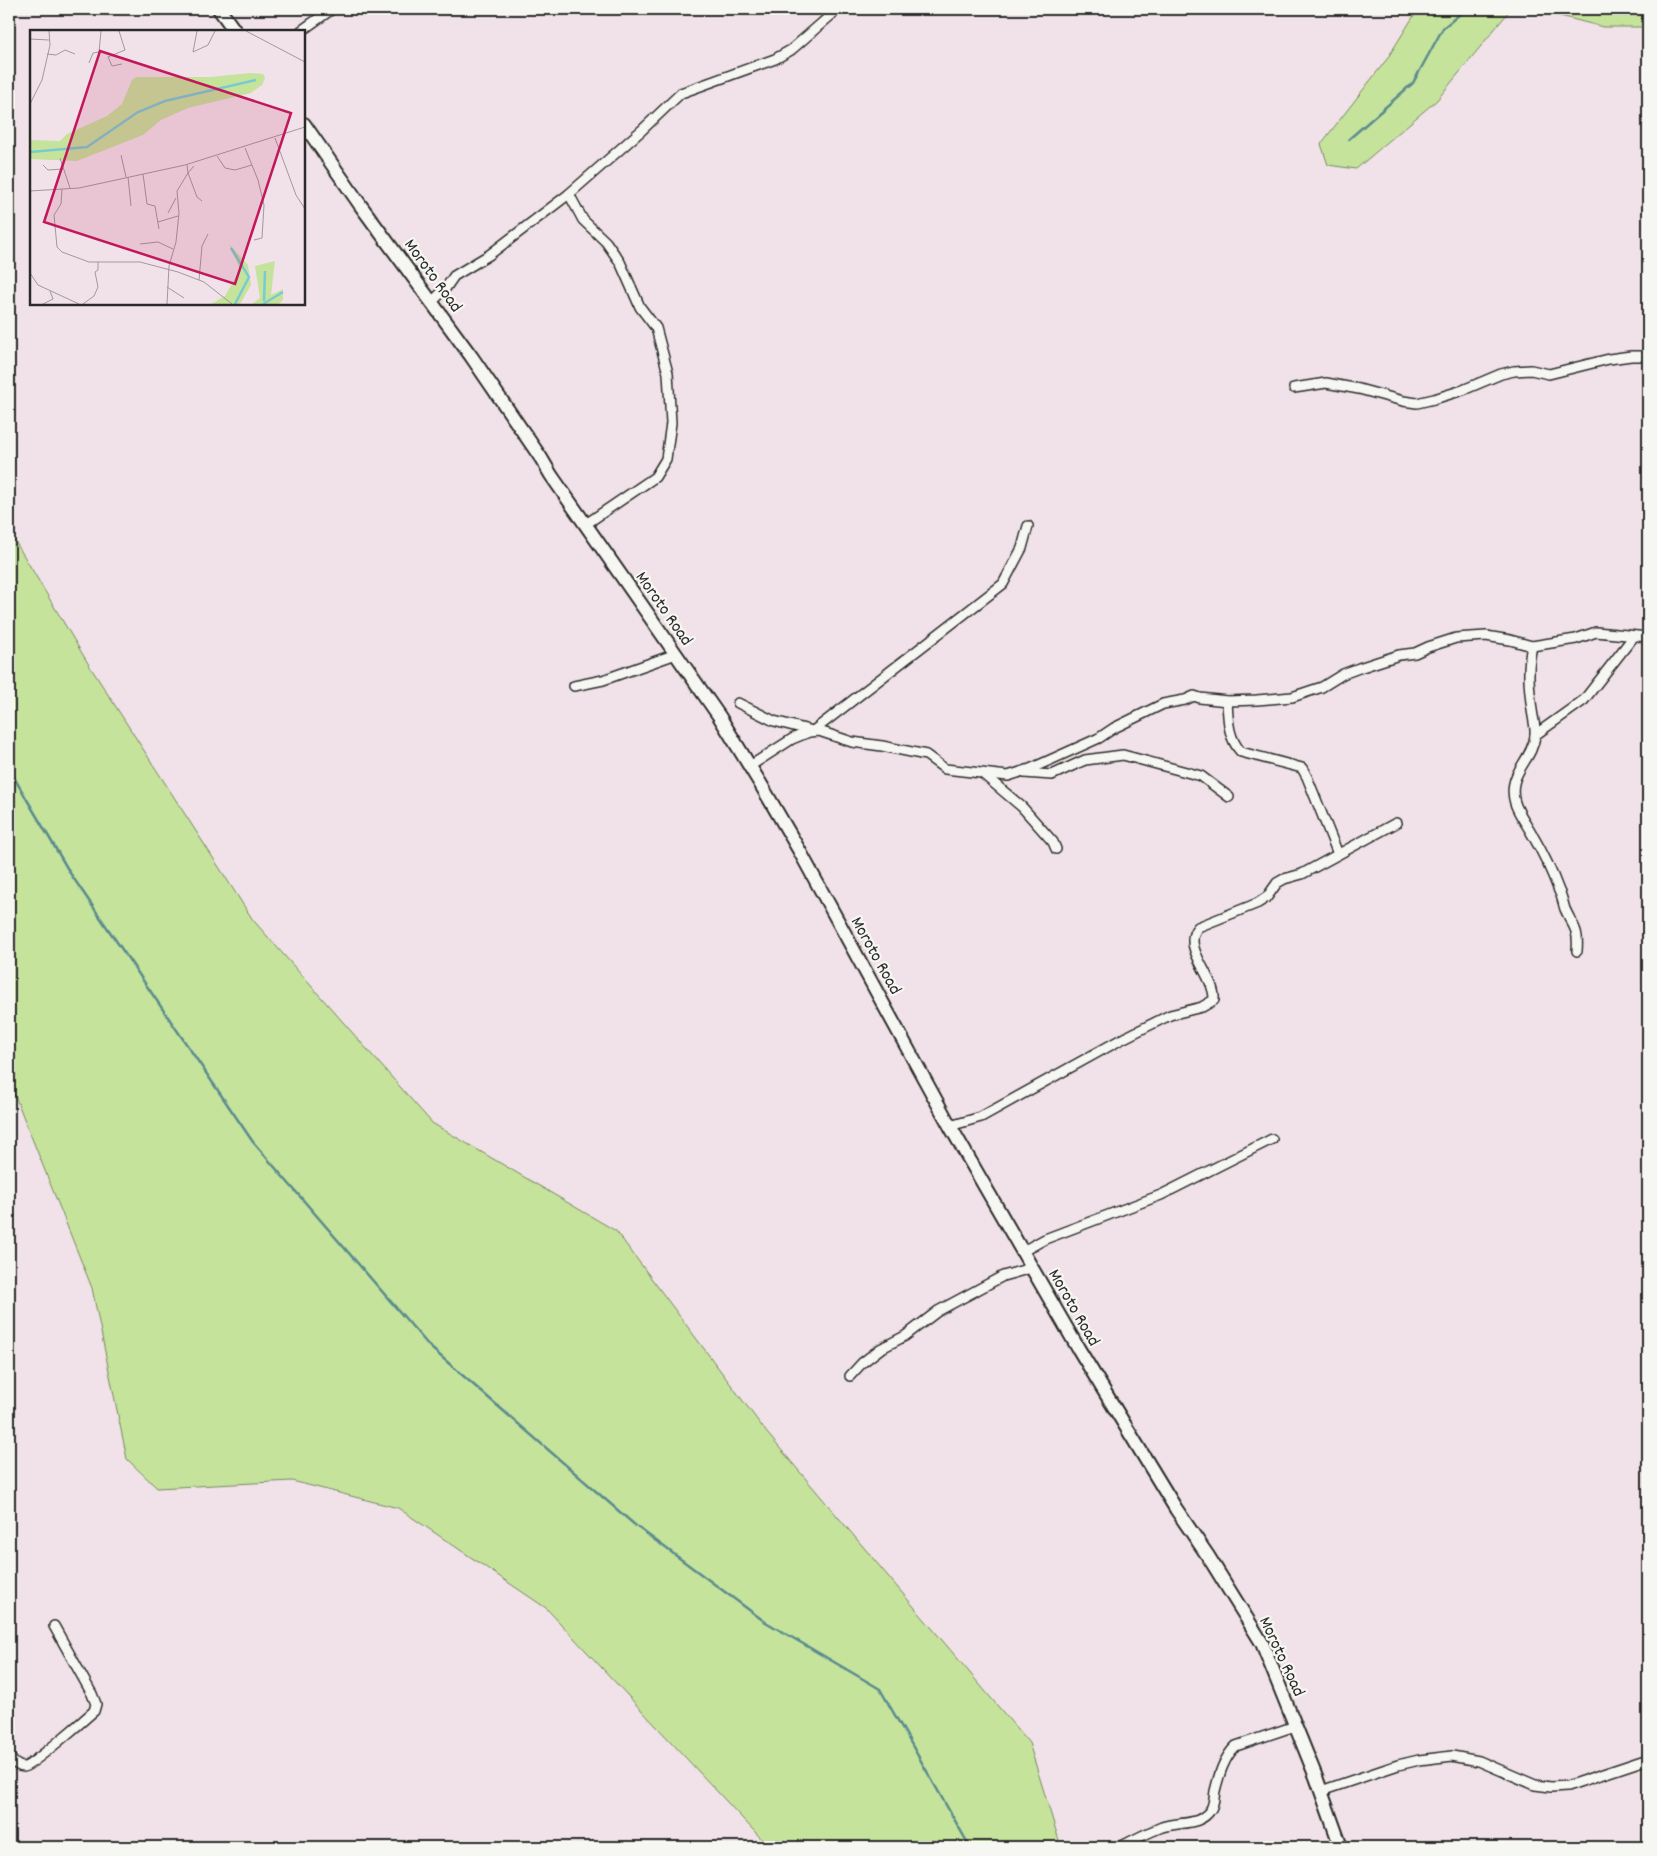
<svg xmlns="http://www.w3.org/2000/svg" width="1657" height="1856" font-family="Dekko,sans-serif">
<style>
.green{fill:#c5e39b;stroke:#788763}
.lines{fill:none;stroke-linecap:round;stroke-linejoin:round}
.stream{stroke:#5a8b8e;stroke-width:2.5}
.minor-casing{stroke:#2b2b2b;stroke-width:12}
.secondary-casing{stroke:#2b2b2b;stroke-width:16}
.minor{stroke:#f6f6f2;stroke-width:9}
.secondary{stroke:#f6f6f2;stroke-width:12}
.labels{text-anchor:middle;stroke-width:4.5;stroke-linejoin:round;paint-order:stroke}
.street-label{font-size:18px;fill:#2b2b2b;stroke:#f6f6f2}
.inset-river{fill:none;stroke:#79cbd0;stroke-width:2.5}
.inset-road{fill:none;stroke:#a1999c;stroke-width:1}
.view{fill:#c2185b;fill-opacity:0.15;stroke:#c2185b;stroke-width:2.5}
.inset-edge{fill:none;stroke:#2b2b2b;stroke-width:2.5}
</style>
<rect width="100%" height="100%" fill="#f0e2e8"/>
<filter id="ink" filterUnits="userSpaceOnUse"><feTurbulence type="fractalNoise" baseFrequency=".02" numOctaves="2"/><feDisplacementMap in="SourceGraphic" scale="10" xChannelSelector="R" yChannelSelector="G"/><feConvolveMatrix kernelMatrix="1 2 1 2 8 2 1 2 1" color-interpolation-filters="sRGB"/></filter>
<g filter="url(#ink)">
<g class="green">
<polygon points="1418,9 1511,9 1437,100 1356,169 1328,165 1321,144 1387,59"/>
<polygon points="1533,9 1648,9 1648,27 1603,27"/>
<polygon points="9,531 89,665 253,920 432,1123 616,1231 767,1433 1029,1743 1061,1847 769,1847 546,1608 398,1508 292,1481 157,1488 127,1459 92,1288 9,1081"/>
</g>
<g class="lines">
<g class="stream">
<polyline points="1349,139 1413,83 1443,28 1466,9"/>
<polyline points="9,769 70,873 253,1142 430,1347 636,1526 764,1621 880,1689 970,1847"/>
</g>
<g class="minor-casing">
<g id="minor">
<polyline points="301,31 332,9"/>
<polyline points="569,194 583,220 606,242 620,262 640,307 656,328 668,373 671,423 666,459 655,477 586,524"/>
<polyline points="432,302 445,289 454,276 489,255 569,194 642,130 681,93 775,59 791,50 838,9"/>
<polyline points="1294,388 1326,383 1359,389 1403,401 1417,403 1434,399 1463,390 1501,374 1514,371 1531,370 1549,374 1609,359 1631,356 1648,356"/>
<path d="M1532,646C1527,667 1529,688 1532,710C1533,718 1536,728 1535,736C1532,762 1506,773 1515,803C1519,815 1527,824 1533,836C1543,853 1552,872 1559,891C1562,896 1563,903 1565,909C1573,927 1579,928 1577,951"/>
<polyline points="574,686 603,680 676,654"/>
<path d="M1227,701C1228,720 1228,738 1241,752L1302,768L1307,777L1338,854"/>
<polyline points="738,703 774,721 813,731 1003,584 1022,548 1028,526"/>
<polyline points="1535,735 1584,700 1634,636"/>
<polyline points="750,766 792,739 809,732 819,731 852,742 882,746 926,755 945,769 1008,776 1030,769 1099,738 1114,728 1163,704 1185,700 1194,696 1200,698 1227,701 1257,700 1292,697 1322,687 1343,674 1359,668 1399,655 1415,653 1428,647 1456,638 1486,636 1510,640 1532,646 1576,639 1596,632 1648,637"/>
<polyline points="1024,773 1052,775 1085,760 1123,755 1201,776 1229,797"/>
<polyline points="983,774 1022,807 1053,842 1056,849"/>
<path d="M950,1126L981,1117L1120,1040L1170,1015L1202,1007L1214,1000C1216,977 1180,947 1198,927L1258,903L1267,897L1277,883L1284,879L1302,874L1396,823"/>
<polyline points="1023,1251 1045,1239 1161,1195 1272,1139"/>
<polyline points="850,1376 862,1363 880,1349 905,1336 938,1311 1003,1276 1031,1268"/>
<path d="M9,1756C12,1761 17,1767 24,1767C30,1767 85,1719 94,1711L96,1704L92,1694L54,1626"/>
<polyline points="1321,1791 1398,1765 1419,1760 1452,1756 1479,1761 1535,1785 1551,1787 1567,1786 1648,1759"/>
<path d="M1120,1847C1133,1840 1147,1833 1162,1827C1179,1821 1200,1827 1211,1809C1214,1804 1214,1797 1215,1791C1219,1775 1224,1757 1236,1746L1295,1726"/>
</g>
</g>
<g class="secondary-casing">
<g id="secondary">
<polyline points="219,9 235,31"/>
<polyline points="304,124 361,206 471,356 541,458 551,475 719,716 760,783 799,850 950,1126 1078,1348 1176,1509 1208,1556 1262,1643 1316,1777 1341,1847"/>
</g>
</g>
<use href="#minor" class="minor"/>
<use href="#secondary" class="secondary"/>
</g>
</g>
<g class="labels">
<g class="street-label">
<text transform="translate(434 275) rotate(54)" y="6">Moroto Road</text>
<text transform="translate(665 608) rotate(55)" y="6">Moroto Road</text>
<text transform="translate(877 955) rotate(61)" y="6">Moroto Road</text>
<text transform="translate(1075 1307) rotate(60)" y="6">Moroto Road</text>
<text transform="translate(1283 1656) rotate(65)" y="6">Moroto Road</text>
</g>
</g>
<g transform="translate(30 30)">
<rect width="275" height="275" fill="#f0e2e8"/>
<path d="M220,43L233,44L235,48L232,55L221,63L158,78L131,90L113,105L47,131L0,129V110L30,111L37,104L77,86L92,74L102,50L106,47H181ZM199,214L218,235L221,255L210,274H181L195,266L210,239ZM245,231L241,265L253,259V270L249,274H222L230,268L225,236Z" fill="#c5e39b"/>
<path class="inset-river" d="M0,122L57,117L108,82L135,71L226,50M201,218L219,247L205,274M234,271L235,241M233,274L253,262"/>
<path class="inset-road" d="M89,1L95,20L78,27L82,36L92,34M167,1L163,22L178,15L185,1M216,1L275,32M0,9L19,10M17,24L26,25L35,20L45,24M59,33L63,23L69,22L71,1M0,74L12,50L20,15L19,1M245,108L266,165L275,179M215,118L228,150L234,175L232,208L224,210M91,125L96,147M187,126L195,138L205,140L222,135M30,128L40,158M13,135L18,140L33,139M164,136L158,143L167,167L172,171M113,144L117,174L125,176L129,199M98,147L101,176M32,159L31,174L24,185L27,217L32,222L59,232H110L148,242L174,252L202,274M0,161L49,158L155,135L275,97M138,183L146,168M128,192L148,186M110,214L128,212L143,219M0,243L8,255L49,274M169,250L172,216L178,204M137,257L154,268M13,274L23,269L20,261M53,274L64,266L68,257L65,242L68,240V232M137,274L139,236L146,212L149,183L147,161L158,143L157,135"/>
<path class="view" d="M70,21L261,83L205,254L14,192Z"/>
<rect width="275" height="275" class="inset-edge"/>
</g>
<rect width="1657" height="1856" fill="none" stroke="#f6f6f2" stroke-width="30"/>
<rect x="15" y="15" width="1627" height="1826" fill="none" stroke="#2b2b2b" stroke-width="2" filter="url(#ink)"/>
</svg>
